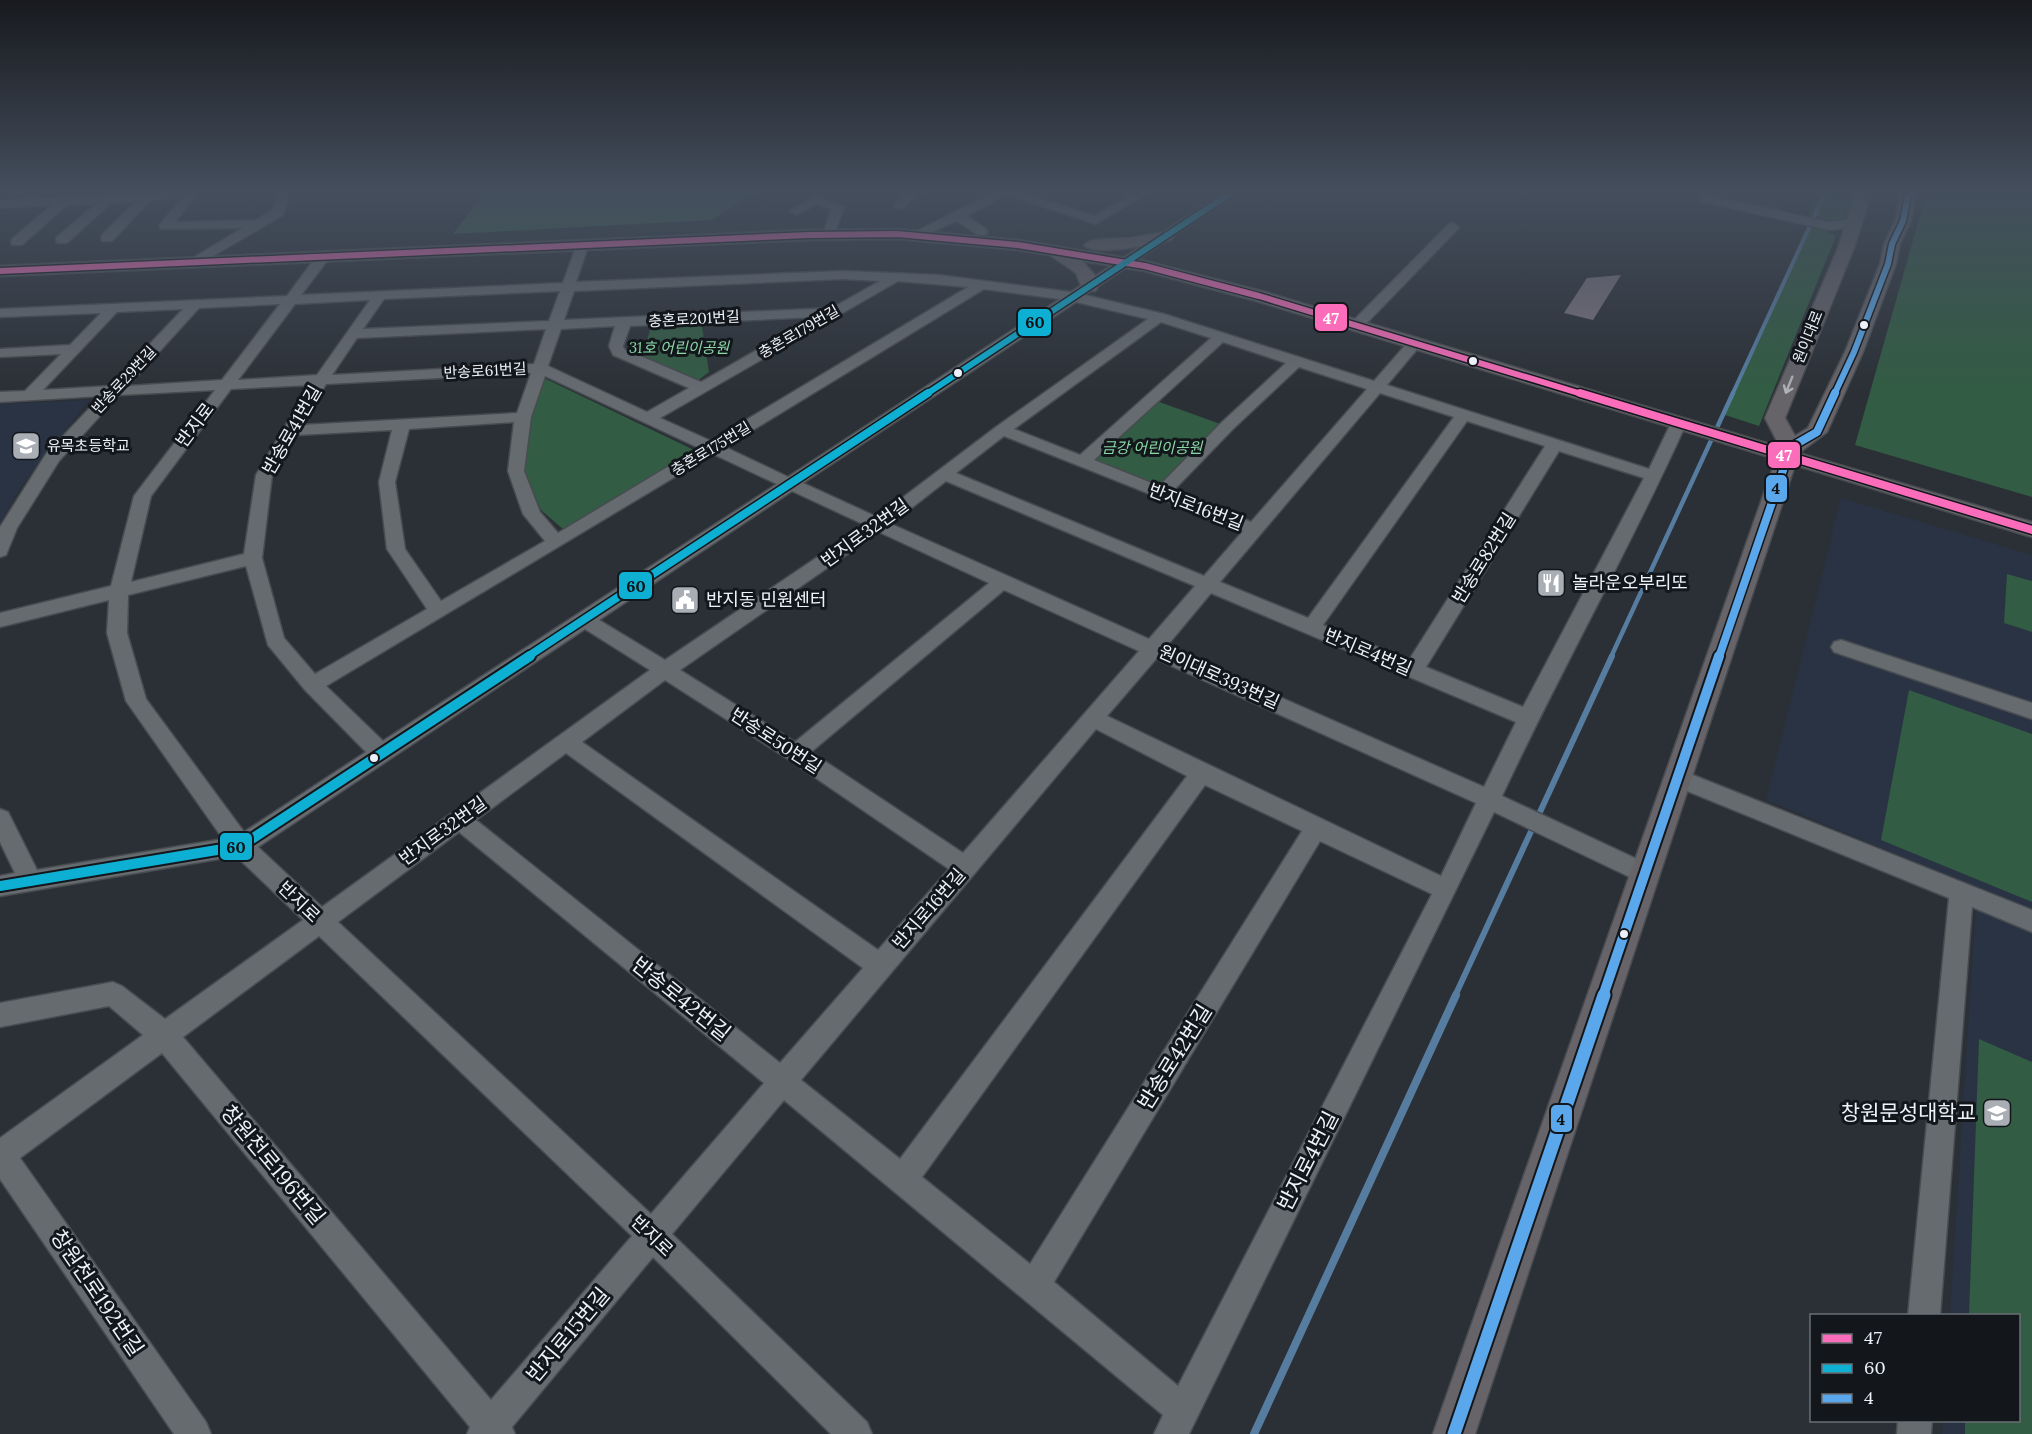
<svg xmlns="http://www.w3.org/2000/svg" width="2032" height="1434" font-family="Lora,'Noto Sans KR',serif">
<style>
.built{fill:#293343}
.green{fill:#325c43}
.forest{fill:#3a674c}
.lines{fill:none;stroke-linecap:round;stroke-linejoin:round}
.stream-far3{stroke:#567ca0;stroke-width:4}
.stream-far2{stroke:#567ca0;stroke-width:4.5}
.stream-far1{stroke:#567ca0;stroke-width:6}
.stream{stroke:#567ca0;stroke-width:8}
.building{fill:#7b747e}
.minor-casing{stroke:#484c51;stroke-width:3}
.major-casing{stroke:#484c51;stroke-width:3}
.minor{fill:#666b70;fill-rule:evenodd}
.major{fill:#666469;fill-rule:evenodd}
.bus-1-far1-casing{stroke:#13171c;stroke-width:9}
.bus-1-casing{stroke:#13171c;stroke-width:11}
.bus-2-far2-casing{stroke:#13171c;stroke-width:9}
.bus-2-far1-casing{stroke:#13171c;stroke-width:11}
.bus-2-casing{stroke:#13171c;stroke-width:14}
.bus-3-far3-casing{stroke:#13171c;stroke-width:9}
.bus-3-far2-casing{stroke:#13171c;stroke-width:11}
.bus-3-far1-casing{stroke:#13171c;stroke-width:14}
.bus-3-casing{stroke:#13171c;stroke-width:17}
.bus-1-far1{stroke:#fb6dba;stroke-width:6}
.bus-1{stroke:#fb6dba;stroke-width:8}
.bus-2-far2{stroke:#0dafd3;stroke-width:6}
.bus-2-far1{stroke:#0dafd3;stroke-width:8}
.bus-2{stroke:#0dafd3;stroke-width:10}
.bus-3-far3{stroke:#5aa8eb;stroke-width:6}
.bus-3-far2{stroke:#5aa8eb;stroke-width:8}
.bus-3-far1{stroke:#5aa8eb;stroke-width:10}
.bus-3{stroke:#5aa8eb;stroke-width:13}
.oneway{stroke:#b0b2b9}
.bus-dot{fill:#edf2fa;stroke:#13171c;stroke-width:2}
.labels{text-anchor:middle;stroke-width:6;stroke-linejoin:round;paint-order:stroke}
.far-street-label{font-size:15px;fill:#edf2fa;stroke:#13171c}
.far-park-label{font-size:15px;font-style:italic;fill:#89d8a5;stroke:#13171c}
.far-poi-label{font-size:15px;fill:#edf2fa;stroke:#13171c;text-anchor:start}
.street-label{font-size:18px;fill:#edf2fa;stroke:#13171c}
.poi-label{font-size:18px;fill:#edf2fa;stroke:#13171c;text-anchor:start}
.near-street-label{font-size:21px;fill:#edf2fa;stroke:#13171c}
.near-poi-label{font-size:21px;fill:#edf2fa;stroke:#13171c;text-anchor:end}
.line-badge{stroke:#13171c;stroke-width:2}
.badge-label{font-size:16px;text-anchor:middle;font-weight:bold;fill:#fff}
.pale-badge-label{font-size:16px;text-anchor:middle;font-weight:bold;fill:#111}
</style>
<rect width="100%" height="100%" fill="#2b3036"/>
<g class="built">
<polygon points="89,400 19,489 0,525 0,404"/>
<polygon points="1841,498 2032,555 2032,1434 1942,1434 1943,1421 2018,1420 2018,1316 1950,1315 1977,888 1766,800"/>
</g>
<g class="green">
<polygon points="1820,191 1855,191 1845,218 1835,222 1808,215"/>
<polygon points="1927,191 2032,191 2032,497 1855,445"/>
<polygon points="1807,227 1827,231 1836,236 1759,426 1722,414"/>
<polygon points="701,320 709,372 696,382 642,359 652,322"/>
<polygon points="542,377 696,451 564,530 541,510 524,472 530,417"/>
<polygon points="1154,400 1223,425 1161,490 1088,461"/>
<polygon points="2007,574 2032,581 2032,632 2004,623"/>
<polygon points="1909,690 2032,734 2032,902 1881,840"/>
<polygon points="1979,1039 2032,1062 2032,1434 1965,1434 1965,1421 2018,1420 2018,1316 1969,1315"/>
</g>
<polygon class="forest" points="485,191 757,191 712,220 453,234"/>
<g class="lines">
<polyline class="stream-far3" points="1732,395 1826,191"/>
<polyline class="stream-far2" points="1611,657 1733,393"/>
<polyline class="stream-far1" points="1455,996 1612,656"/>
<polyline class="stream" points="1254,1434 1456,995"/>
</g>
<polygon class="building" points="1621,275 1593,320 1564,313 1587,278"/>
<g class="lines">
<g class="minor-casing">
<g id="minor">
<polygon points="176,191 200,191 175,222 256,220 273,210 278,191 290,191 283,215 196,266 189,262 191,259 243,228 161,229 159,226 161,223 183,197 150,201 112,241 102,241 101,238 102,235 135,202 111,203 67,243 57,243 56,240 57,237 96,204 67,205 22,245 12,245 11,242 12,239 52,205 0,208 0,200 164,193"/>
<polygon points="912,191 928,191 909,201 904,208 896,208 894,205 901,195"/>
<polygon points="996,191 1017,191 1095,216 1137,191 1151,191 1096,224 1006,195 967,216 986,229 988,232 986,235 978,235 957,221 927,234 923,235 917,231"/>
<path d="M1226,191H1240L1085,295L1164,314L1374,381L1409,341H1419L1421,344L1419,347L1387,385L1649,469L1672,421L1678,419L1686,424C1629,550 1561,670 1502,796L1654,867L1658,874L1654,881L1646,884L1638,881L1494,812L1189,1434H1154L1163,1415L784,1100L672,1234L867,1422L872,1434H831L653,1257L512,1427L515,1434H467L470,1427L162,1053L20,1158L206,1422L211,1434H174L0,1179V1138L143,1035L109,1006L0,1027V1003L113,982L122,986L165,1019L303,920L236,856L0,896V876L15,873L0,842V809L8,812L37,870L223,839L126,701L107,633L109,600L0,627V613L111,586L134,496L215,390L119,395L59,461L17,528L6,555L0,557V527L46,454L101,396L0,402V392L25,391L61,354L0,357V349L70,345L101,313L0,317V309L287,296L318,254L323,253L330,257L301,295L563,283L577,244L583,240L589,244L576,282L843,271L939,275L1071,292ZM843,279L880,281L832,308L564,320L574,291ZM898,281L968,287L711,441L660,418ZM984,289L1060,299L788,477L725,447ZM560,291L549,321L363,329L384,299ZM370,300L317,375L238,380L295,304ZM1076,302L1148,319L996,427L877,517L803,483ZM280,304L222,380L128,386L199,308ZM183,309L110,386L43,390L117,312ZM815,317L701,382L624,349L623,346L630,326ZM1161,322L1211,338L1080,455L1014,429ZM615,326L609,346L613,355L689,388L647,412L548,366L561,329ZM546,329L534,364L332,375L357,338ZM1223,342L1286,363L1221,423L1159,486L1094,460ZM1299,367L1367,389L1251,522L1173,491L1233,429ZM531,373L517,413L302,425L326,384ZM545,376L699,448L558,533L540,512L524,471L531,417ZM310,385L256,475L244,554L131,582L151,496L231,389ZM1380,393L1454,417L1308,618L1220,582ZM1467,421L1545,446L1409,660L1323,625ZM514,422L508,471L523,514L545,541L441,601L405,549L395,482L409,429ZM392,430L379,482L387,549L427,609L315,674L284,638L262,558L272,475L296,435ZM1004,436L1243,531L1204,576L956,473ZM1559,451L1644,478L1523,707L1426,667ZM713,454L777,484L383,741L326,686ZM946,481L1195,586L1149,639L891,524ZM792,491L865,525L665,660L599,620ZM879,532L989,583L795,742L680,670ZM246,566L268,645L305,690L366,752L244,832L146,699L127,633L128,595ZM1004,590L1139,651L963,853L811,752ZM1211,593L1516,722L1484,787L1166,647ZM585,629L650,670L322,907L258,847ZM1156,659L1476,803L1441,876L1107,716ZM665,680L788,759L949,869L878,950L582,742ZM1096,729L1187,776L900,1159L801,1080ZM566,753L863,968L780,1063L476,820ZM1205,785L1302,831L1030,1264L922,1177ZM459,832L764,1083L651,1214L338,922ZM1320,841L1432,894L1178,1386L1054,1282ZM319,936L632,1236L491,1400L183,1037Z"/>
<polygon points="1703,194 1829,222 1854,219 1860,223 1854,227 1829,230 1699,201 1699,195"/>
<polygon points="816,196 844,207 833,238 825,238 823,235 831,209 817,204 796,215 790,211"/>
<polygon points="1453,223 1459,227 1457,230 1361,329 1351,329 1349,326 1351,323 1449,224"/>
<polygon points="1841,640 2032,703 2032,719 1834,652 1831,647 1834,642"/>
<polygon points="1678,769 2032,910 2032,932 1972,907 1940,1316 1908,1316 1949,898 1670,784 1667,778 1670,772"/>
<polygon points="1898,1420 1932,1420 1931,1434 1897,1434"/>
</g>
</g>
<g class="major-casing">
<g id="major">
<polygon points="1856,191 1872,191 1854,248 1785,418 1795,436 1808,428 1845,352 1880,264 1884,244 1895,221 1901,191 1917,191 1911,221 1900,244 1896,264 1863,352 1827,432 1799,453 2032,522 2032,537 1795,465 1475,1434 1433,1434 1776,459 1253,300 1144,271 1082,261 1095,275 1098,287 1095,291 1083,291 1076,273 1050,255 1018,250 897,239 809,240 0,276 0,266 809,230 897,229 1018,240 1145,261 1265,292 1780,447 1765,418 1838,248"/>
<path d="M1165,232L1173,237L1171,240C1155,244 1094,257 1084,245L1092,240L1130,238Z"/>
</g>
</g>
<use href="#minor" class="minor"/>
<use href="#major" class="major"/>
<g class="bus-1-far1-casing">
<polyline id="bus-1-far1" points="0,271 809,235 897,234 1018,245 1145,266 1259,296 1585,395"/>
</g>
<g class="bus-1-casing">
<polyline id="bus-1" points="1580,393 2032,530"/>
</g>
<g class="bus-2-far2-casing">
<polyline id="bus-2-far2" points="925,395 1234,191"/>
</g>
<g class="bus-2-far1-casing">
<polyline id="bus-2-far1" points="527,657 928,393"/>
</g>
<g class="bus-2-casing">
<polyline id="bus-2" points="0,886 241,846 530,656"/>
</g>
<g class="bus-3-far3-casing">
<polyline id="bus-3-far3" points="1834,395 1854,352 1888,264 1892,244 1903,221 1909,191"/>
</g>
<g class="bus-3-far2-casing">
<polyline id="bus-3-far2" points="1719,657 1791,447 1817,432 1835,393"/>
</g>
<g class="bus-3-far1-casing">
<polyline id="bus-3-far1" points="1603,996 1719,656"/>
</g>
<g class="bus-3-casing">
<polyline id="bus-3" points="1454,1434 1604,995"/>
</g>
<use href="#bus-1-far1" class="bus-1-far1"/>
<use href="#bus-1" class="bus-1"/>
<use href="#bus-2-far2" class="bus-2-far2"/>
<use href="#bus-2-far1" class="bus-2-far1"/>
<use href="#bus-2" class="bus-2"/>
<use href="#bus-3-far3" class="bus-3-far3"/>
<use href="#bus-3-far2" class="bus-3-far2"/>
<use href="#bus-3-far1" class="bus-3-far1"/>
<use href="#bus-3" class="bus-3"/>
</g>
<defs><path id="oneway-shaft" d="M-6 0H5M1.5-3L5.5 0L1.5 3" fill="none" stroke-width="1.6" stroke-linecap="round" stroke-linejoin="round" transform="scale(1.5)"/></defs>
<use class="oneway" href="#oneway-shaft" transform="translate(1789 385) rotate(112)"/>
<linearGradient id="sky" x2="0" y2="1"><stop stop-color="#181a1e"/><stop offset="0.49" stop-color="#444e5d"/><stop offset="1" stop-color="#444e5d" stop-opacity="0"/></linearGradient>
<rect width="2032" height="391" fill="url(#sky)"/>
<defs>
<g id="school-square" transform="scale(1.5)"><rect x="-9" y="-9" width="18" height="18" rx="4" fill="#a9aeb5" stroke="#13171c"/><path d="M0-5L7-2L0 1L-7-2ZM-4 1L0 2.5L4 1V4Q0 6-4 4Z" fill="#fff"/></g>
<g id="restaurant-square" transform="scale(1.5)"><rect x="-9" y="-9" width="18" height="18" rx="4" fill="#a9aeb5" stroke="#13171c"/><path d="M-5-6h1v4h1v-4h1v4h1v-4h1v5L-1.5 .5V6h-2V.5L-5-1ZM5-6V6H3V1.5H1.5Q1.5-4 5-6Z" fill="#fff"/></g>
<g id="civic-square" transform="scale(1.5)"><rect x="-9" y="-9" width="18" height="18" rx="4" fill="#a9aeb5" stroke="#13171c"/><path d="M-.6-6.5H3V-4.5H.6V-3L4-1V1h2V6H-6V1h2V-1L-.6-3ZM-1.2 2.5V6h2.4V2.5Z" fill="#fff"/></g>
<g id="university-square" transform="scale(1.5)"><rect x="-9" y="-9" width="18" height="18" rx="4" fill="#a9aeb5" stroke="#13171c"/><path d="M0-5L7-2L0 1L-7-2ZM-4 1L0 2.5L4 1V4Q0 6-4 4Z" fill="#fff"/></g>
</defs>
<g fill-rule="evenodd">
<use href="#school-square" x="26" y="446"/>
<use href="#restaurant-square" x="1551" y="583"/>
<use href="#civic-square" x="685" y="600"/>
<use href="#university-square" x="1997" y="1113"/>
</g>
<g class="bus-dot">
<circle cx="1864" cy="325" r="5"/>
<circle cx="1473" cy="361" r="5"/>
<circle cx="958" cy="373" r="5"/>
<circle cx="374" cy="758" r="5"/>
<circle cx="1624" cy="934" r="5"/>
</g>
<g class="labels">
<g class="far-street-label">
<text transform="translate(694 319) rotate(-3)" y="5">충혼로201번길</text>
<text transform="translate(799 332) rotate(-30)" y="5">충혼로179번길</text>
<text transform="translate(1808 337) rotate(-68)" y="5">원이대로</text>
<text transform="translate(485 371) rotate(-3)" y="5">반송로61번길</text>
<text transform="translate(124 380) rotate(-47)" y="5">반송로29번길</text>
<text transform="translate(711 449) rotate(-31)" y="5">충혼로175번길</text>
</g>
<g class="far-park-label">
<text x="679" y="353">31호 어린이공원</text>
<text x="1152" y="453">금강 어린이공원</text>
</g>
<g class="far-poi-label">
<text x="47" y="451">유목초등학교</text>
</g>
<g class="street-label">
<text transform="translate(195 425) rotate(-53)" y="6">반지로</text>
<text transform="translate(292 430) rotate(-60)" y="6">반송로41번길</text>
<text transform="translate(1196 507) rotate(21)" y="6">반지로16번길</text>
<text transform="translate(865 533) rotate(-36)" y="6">반지로32번길</text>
<text transform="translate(1484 558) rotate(-58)" y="6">반송로82번길</text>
<text transform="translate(1368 652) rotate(23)" y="6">반지로4번길</text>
<text transform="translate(1219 677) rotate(24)" y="6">원이대로393번길</text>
<text transform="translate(776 741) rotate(33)" y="6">반송로50번길</text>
<text transform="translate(443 831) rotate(-36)" y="6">반지로32번길</text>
<text transform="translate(299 902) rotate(44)" y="6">반지로</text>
<text transform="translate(929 909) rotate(-49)" y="6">반지로16번길</text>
<text transform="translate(652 1236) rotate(44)" y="6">반지로</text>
</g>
<g class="poi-label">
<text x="1572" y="589">놀라운오부리또</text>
<text x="706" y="606">반지동 민원센터</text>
</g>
<g class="near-street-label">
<text transform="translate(681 999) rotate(39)" y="7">반송로42번길</text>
<text transform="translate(1175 1057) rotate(-58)" y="7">반송로42번길</text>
<text transform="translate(1308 1161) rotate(-63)" y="7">반지로4번길</text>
<text transform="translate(273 1165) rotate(50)" y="7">창원천로196번길</text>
<text transform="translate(97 1293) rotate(56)" y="7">창원천로192번길</text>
<text transform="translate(568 1335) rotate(-50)" y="7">반지로15번길</text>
</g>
<g class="near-poi-label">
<text x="1976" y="1120">창원문성대학교</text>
</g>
</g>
<g class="line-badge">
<rect x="1314" y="303" width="34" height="29" rx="6" fill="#fb6dba"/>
<rect x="1017" y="308" width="35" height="29" rx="6" fill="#0dafd3"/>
<rect x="1767" y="441" width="34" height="28" rx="6" fill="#fb6dba"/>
<rect x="1765" y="474" width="23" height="29" rx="6" fill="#5aa8eb"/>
<rect x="618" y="571" width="35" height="29" rx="6" fill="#0dafd3"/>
<rect x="219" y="832" width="34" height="29" rx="6" fill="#0dafd3"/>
<rect x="1550" y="1104" width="23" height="29" rx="6" fill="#5aa8eb"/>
</g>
<g class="badge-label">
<text x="1331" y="324">47</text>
<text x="1784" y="461">47</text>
</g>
<g class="pale-badge-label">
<text x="1035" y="328">60</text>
<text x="1776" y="494">4</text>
<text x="636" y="592">60</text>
<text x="236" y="853">60</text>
<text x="1561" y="1125">4</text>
</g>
<rect x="1810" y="1314" width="210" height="108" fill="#13171c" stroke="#6a6f75" stroke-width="1.5"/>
<rect x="1822" y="1334" width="30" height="9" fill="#fb6dba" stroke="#6a6f75" stroke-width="1.5"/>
<text x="1864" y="1344" font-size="18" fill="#edf2fa">47</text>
<rect x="1822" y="1364" width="30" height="9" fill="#0dafd3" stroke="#6a6f75" stroke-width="1.5"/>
<text x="1864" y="1374" font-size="18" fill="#edf2fa">60</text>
<rect x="1822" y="1394" width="30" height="9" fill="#5aa8eb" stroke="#6a6f75" stroke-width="1.5"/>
<text x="1864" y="1404" font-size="18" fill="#edf2fa">4</text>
</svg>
